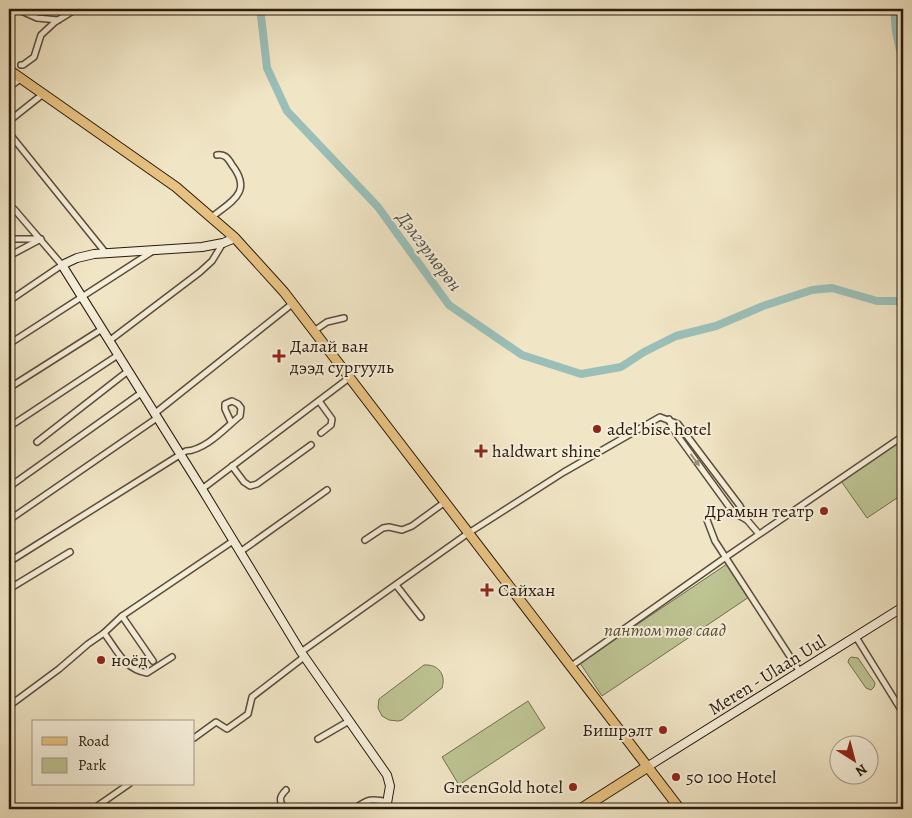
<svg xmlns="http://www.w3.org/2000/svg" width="912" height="818" font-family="Alegreya,serif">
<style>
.green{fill:#bdc392;stroke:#736e50}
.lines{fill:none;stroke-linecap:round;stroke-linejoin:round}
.river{stroke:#9abfb8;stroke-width:8}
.street-casing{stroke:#5b4d3b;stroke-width:8}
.secondary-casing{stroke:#291a0d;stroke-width:10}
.primary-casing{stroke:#291a0d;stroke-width:11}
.highway-casing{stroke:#291a0d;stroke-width:12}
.street{stroke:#f5eed9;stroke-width:5}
.secondary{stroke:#f5eed9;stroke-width:8}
.primary{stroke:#e8c282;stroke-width:9}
.highway{stroke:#e8c282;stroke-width:10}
.oneway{fill:#998f7d}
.poi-dot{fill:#8f2418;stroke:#f5eed9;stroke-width:2}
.labels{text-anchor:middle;stroke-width:4;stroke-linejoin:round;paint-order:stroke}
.poi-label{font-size:18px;fill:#291a0d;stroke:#f5eed9;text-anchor:start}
.park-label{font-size:18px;font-style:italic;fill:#554d35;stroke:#f5eed9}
.street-label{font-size:18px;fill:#291a0d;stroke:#f5eed9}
.water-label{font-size:19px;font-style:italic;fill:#515449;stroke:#f5eed9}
</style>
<rect width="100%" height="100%" fill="#f0e5c5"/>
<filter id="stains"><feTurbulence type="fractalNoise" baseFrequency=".004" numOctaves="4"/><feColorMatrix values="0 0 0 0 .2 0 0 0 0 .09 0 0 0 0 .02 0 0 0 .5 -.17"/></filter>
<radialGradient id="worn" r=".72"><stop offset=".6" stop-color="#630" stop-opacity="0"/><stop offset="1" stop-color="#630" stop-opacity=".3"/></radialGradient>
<g class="green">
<polygon points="903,439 903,494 867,518 841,481"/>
<polygon points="727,564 749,597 602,696 580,663"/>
<polygon points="851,657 858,658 875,683 874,687 871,690 866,688 848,662 849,659"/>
<path d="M424,665C439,664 446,675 442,688L402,720L398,721L389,720L382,716L378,708L379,699Z"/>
<polygon points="528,701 545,728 459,785 442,757"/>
</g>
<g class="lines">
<g class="river">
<polyline points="262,9 261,16 267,68 287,111 378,207 449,305 522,355 581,374 621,367 644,352 676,336 716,326 763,306 812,290 832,288 877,301 903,301"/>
<polyline points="894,9 896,32 903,64"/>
</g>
<g class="street-casing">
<g id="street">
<polyline points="17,9 37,18 58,20"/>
<polyline points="21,65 23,65 34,57 41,35 55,22 76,9"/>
<polyline points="9,87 22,78"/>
<polyline points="9,121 43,94"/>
<polyline points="9,133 105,252"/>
<path d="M212,217C232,201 253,192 232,165C228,158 225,154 217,155"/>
<polyline points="9,239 38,239"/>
<polyline points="9,256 41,239"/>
<polyline points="9,301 62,265 14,209"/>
<polyline points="314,331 327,322 344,318"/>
<polyline points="109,341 200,272 212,261 223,243"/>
<polyline points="9,344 153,251"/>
<polyline points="9,388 102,329"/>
<polyline points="319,401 332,419 331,425 321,433"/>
<polyline points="154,414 292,304"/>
<polyline points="669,419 672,428 733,512 747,520"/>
<polyline points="9,427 118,355"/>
<polyline points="37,442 128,371"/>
<polyline points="232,466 244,482 250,486 257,484 311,445"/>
<polyline points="9,487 141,393"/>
<polyline points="202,489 349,378"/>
<polyline points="9,520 157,418"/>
<polyline points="707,520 715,541 800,672"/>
<polyline points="365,540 383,528 389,527 402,530 412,526 445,502"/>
<polyline points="240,552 327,490"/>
<path d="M9,562L186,451C206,450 225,428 240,416L241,408L238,404L232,401L225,404V409L231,422"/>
<polyline points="396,585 421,617"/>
<polyline points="9,589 70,552"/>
<polyline points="122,616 153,661"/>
<path d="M104,633C117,650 124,669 147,673L172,657"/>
<polyline points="856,637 903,713"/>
<polyline points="301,652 467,534 564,472 660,417 678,424 740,506 747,520 759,534"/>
<polyline points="570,667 726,557 903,436"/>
<polyline points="9,706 59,669 88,644 104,633 122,616 233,541"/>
<polyline points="194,738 216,722 227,729 248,714 252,697 304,657"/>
<polyline points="318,739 349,721"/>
<polyline points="93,809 129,784"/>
<path d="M284,809C279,800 279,797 286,790"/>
<path d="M354,809C368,799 371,798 388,802"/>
</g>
</g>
<g class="secondary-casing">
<g id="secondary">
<polyline points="235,238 223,243 202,247 94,254 77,258 62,265 202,489 301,652 387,775 390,786 386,809"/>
<polyline points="647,767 903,607"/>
</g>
</g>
<g class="primary-casing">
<polyline id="primary" points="9,70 176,187 235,238 284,292 680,809"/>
</g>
<g class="highway-casing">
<polyline id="highway" points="581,809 647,767"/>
</g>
<use href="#street" class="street"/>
<use href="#secondary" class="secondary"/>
<use href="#primary" class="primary"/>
<use href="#highway" class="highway"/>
</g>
<defs><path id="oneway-solid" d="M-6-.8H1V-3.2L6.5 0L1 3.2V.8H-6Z" transform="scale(1.25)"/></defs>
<use class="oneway" href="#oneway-solid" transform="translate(695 460) rotate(54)"/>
<g class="poi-dot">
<path d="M276.5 348.5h5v5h5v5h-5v5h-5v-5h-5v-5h5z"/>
<circle cx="597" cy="429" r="5"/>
<path d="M478.5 443.5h5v5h5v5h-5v5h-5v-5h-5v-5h5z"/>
<circle cx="824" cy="511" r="5"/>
<path d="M484.5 582.5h5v5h5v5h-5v5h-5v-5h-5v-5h5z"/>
<circle cx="101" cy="660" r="5"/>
<circle cx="663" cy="730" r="5"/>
<circle cx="676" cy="777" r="5"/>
<circle cx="573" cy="787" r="5"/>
</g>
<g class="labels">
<g class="poi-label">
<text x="290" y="352">Далай ван<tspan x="290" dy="21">дээд сургууль</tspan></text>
<text x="607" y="435">adel bise hotel</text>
<text x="492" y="457">haldwart shine</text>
<text x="814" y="517" text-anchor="end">Драмын театр</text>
<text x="498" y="596">Сайхан</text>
<text x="111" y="666">ноёд</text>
<text x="653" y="736" text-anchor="end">Бишрэлт</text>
<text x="686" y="783">50 100 Hotel</text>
<text x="563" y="793" text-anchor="end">GreenGold hotel</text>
</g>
<g class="park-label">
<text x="665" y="636">пантом төв саад</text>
</g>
<g class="street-label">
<text transform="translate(767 675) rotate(-32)" y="6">Meren - Ulaan Uul</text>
</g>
<g class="water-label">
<text transform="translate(430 251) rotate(53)" y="7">Дэлгэрмөрөн</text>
</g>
</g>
<rect width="912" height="818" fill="none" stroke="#f0e5c5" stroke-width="30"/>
<rect x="10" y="10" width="892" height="798" fill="none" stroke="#291a0d" stroke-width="2.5"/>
<rect x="15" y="15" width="882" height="788" fill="none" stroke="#291a0d"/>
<rect x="32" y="720" width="162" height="65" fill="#f5eed9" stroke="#a39987"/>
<rect x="42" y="737" width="25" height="8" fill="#e8c282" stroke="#a39987"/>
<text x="78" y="746" font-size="15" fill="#291a0d">Road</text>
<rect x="42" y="758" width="25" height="15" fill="#bdc392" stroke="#a39987"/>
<text x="78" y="770" font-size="15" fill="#291a0d">Park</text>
<g transform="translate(854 760) rotate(144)"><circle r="24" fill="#f5eed9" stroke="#a39987"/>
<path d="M0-4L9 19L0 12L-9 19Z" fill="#8f2418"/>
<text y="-8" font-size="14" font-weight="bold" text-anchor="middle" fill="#291a0d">N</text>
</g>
<rect width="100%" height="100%" filter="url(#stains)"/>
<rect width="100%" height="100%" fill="url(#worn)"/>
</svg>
